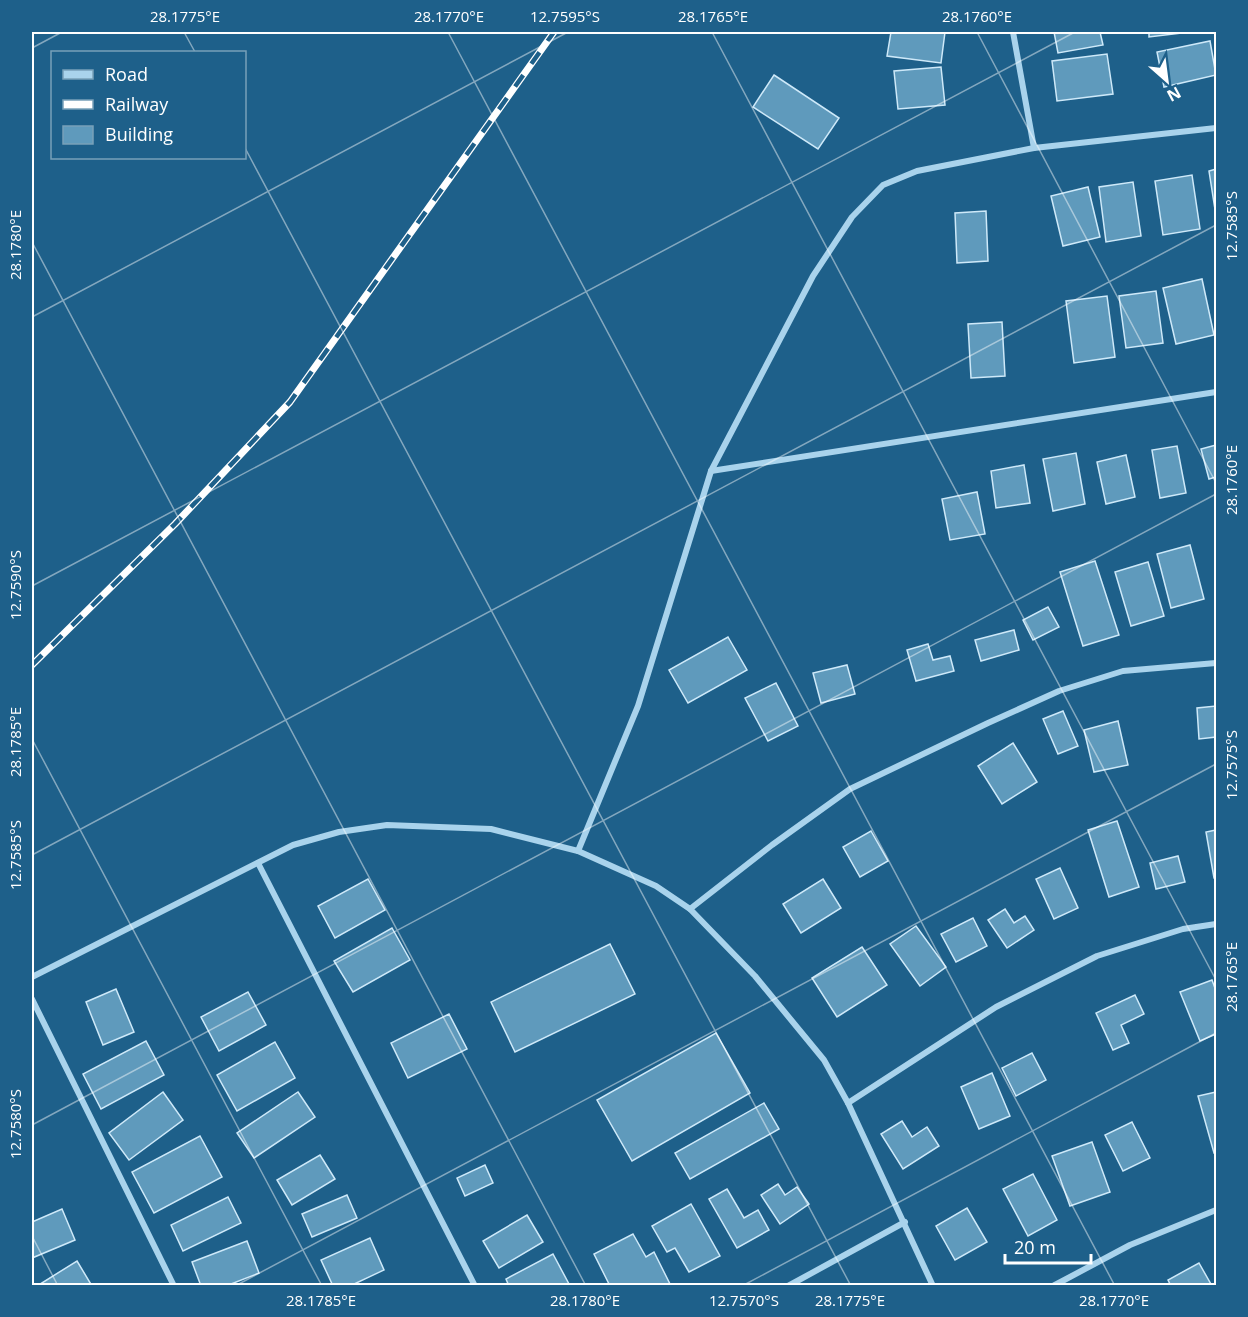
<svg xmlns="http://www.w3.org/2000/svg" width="1248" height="1317" font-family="'Open Sans',sans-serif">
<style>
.building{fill:#5f9abc;stroke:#cee9f9;stroke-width:1.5}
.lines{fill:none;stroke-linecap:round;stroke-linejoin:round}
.minor{stroke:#a9d3ec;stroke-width:6}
.rail-casing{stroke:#fff;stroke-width:7}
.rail{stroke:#1e608a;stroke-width:4.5;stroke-dasharray:14;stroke-linecap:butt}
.ticks{fill:none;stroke:#fff;stroke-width:1.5;stroke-opacity:0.45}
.neatline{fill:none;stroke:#fff;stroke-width:2}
.ticks-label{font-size:15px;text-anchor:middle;fill:#fff}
</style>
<rect width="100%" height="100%" fill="#1e608a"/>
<g class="building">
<polygon points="891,32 945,32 941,63 887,56"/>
<polygon points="1054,32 1100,32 1103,45 1058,53"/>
<polygon points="1149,32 1190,32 1149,37"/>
<polygon points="1210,41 1216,75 1164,87 1157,52"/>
<polygon points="1107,54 1113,94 1057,101 1052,61"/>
<polygon points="941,67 945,105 898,109 894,71"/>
<polygon points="774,75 839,118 818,149 753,107"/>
<polygon points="1216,169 1216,216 1209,171"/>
<polygon points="1192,175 1200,229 1163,235 1155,181"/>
<polygon points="1133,182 1141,236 1106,242 1099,187"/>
<polygon points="1088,187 1100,237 1063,246 1051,196"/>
<polygon points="986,211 988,261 957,263 955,213"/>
<polygon points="1202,279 1214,335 1176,344 1163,288"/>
<polygon points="1156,291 1163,343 1126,348 1119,296"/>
<polygon points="1107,296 1115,357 1074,363 1066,301"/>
<polygon points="1002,322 1005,376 971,378 968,324"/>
<polygon points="1216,445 1216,477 1209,479 1201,449"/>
<polygon points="1177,446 1186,493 1160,498 1152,450"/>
<polygon points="1076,453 1085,504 1053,511 1043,459"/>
<polygon points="1126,455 1135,497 1106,504 1097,462"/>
<polygon points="1024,465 1030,503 996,508 991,471"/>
<polygon points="977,492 985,534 950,540 942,499"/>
<polygon points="1190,545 1204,599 1171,608 1157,554"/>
<polygon points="1095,561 1119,635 1083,646 1060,572"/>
<polygon points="1148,562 1164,616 1131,626 1115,572"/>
<polygon points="1048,607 1059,627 1033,640 1023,620"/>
<polygon points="1014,630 1019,650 981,661 975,640"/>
<polygon points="728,637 747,670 688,703 669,670"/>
<polygon points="928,644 933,660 950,656 954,671 916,681 907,650"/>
<polygon points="847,665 855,694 821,703 813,673"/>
<polygon points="776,683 798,726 768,741 745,698"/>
<polygon points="1216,706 1216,737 1199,739 1197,708"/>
<polygon points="1063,711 1078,746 1058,754 1043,719"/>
<polygon points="1118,721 1128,765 1094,772 1084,730"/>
<polygon points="1013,743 1037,782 1002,804 978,766"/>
<polygon points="1117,821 1139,887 1109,897 1088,830"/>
<polygon points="1216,830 1216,878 1214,878 1206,832"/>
<polygon points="871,831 888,861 860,877 843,847"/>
<polygon points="1178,856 1185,882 1156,889 1150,863"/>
<polygon points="1060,868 1078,908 1054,919 1036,879"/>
<polygon points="368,879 385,910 335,938 318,906"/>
<polygon points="823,879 841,908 801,933 783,904"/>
<polygon points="1005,909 1014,923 1025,916 1034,930 1007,948 988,920"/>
<polygon points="973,918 987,946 956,962 941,934"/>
<polygon points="916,926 946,967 920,986 890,944"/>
<polygon points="392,928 410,960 353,992 334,961"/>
<polygon points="610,944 635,994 515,1052 491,1002"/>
<polygon points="862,947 887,985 837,1017 812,978"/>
<polygon points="1212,980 1216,991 1216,1034 1200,1041 1180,992"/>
<polygon points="116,989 134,1032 103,1045 86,1002"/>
<polygon points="248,992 266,1025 219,1051 201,1017"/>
<polygon points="1135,995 1144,1014 1121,1025 1129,1043 1113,1050 1096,1013"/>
<polygon points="449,1014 467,1049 408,1078 391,1043"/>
<polygon points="716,1033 750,1093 632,1161 597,1100"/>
<polygon points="146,1041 164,1075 101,1109 83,1074"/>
<polygon points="275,1042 295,1078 237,1111 217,1075"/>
<polygon points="1032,1053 1046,1080 1016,1096 1002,1068"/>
<polygon points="992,1073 1010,1116 979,1129 961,1087"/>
<polygon points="163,1092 183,1120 129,1160 109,1133"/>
<polygon points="298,1092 315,1117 254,1158 237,1133"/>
<polygon points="1216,1092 1216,1152 1214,1153 1198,1096"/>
<polygon points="764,1103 779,1129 690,1179 675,1153"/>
<polygon points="902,1121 912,1137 927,1127 939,1146 903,1169 881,1134"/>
<polygon points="1132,1122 1150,1158 1123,1171 1105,1135"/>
<polygon points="200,1136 222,1177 154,1213 132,1172"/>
<polygon points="1092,1142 1110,1192 1070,1206 1052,1156"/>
<polygon points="320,1155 335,1179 292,1205 277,1180"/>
<polygon points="485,1165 493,1183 465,1196 457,1178"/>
<polygon points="1033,1174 1057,1220 1028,1236 1003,1189"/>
<polygon points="778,1184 785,1195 797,1187 809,1204 780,1224 761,1195"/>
<polygon points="727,1189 744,1218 758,1210 769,1230 737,1248 709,1199"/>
<polygon points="347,1195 357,1218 312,1237 302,1214"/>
<polygon points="228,1197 241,1223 183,1251 171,1225"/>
<polygon points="691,1204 720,1256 689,1272 675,1248 667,1252 652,1226"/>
<polygon points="967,1208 987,1242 955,1260 936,1226"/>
<polygon points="62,1209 75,1240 32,1258 32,1222"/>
<polygon points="527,1215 543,1242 499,1268 483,1241"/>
<polygon points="633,1234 646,1257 654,1252 671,1286 610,1286 594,1254"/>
<polygon points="370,1238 384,1270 350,1286 333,1286 321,1260"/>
<polygon points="247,1241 259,1273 226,1286 201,1286 192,1262"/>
<polygon points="553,1254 569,1284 566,1286 509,1286 506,1279"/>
<polygon points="77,1261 92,1286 37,1286"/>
<polygon points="1199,1263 1212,1286 1171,1286 1168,1280"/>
</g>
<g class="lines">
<g class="minor">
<polyline points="1013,32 1034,148"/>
<polyline points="711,471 1216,392"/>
<polyline points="578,851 638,706 711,471 813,276 852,217 883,185 917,171 1034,148 1216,128"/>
<polyline points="258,863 475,1286"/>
<polyline points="690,909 772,845 850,789 988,723 1059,691 1123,671 1216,663"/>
<polyline points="32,977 293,845 339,832 387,825 491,829 578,851 656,886 690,909 755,976 824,1060 848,1103 933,1286"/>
<polyline points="32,999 174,1286"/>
<polyline points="848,1103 996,1007 1097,956 1183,929 1216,924"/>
<polyline points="788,1286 905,1222"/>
<polyline points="1053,1286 1130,1245 1216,1210"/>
</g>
<g class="rail-casing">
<polyline id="rail" points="32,665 175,524 290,402 554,32"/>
</g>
<use href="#rail" class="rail"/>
</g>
<path class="ticks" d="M184,32L195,52M448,32L1115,1286M712,32L1216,980M977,32L1216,483M32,48L62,32M244,146L851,1286M32,242L586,1286M32,317L568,32M32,586L1075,32M32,739L322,1286M32,855L1216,225M32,1125L1216,494M32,1236L58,1286M235,1286L1216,764M742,1286L1216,1033"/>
<rect width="1248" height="1317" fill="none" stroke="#1e608a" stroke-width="66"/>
<rect x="51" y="51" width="195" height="108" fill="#1e608a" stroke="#78a0b9" stroke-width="1.5"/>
<rect x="63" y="70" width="30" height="9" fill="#a9d3ec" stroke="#78a0b9" stroke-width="1.5"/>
<text x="105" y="81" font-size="18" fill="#ffffff">Road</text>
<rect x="63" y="100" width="30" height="9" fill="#ffffff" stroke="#78a0b9" stroke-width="1.5"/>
<text x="105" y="111" font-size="18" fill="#ffffff">Railway</text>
<rect x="63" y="126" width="30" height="18" fill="#5f9abc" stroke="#78a0b9" stroke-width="1.5"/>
<text x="105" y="141" font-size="18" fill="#ffffff">Building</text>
<g transform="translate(1167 81) rotate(152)" stroke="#1e608a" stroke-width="4.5" paint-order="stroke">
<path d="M0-4.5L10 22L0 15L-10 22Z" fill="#ffffff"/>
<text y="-9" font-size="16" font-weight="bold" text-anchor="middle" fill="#ffffff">N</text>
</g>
<path d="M1005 1254v9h86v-9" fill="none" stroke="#ffffff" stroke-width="3"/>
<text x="1014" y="1254" font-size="18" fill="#ffffff" stroke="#1e608a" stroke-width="4.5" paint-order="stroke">20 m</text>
<rect x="33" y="33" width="1182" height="1251" class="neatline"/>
<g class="ticks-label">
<text x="185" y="22">28.1775°E</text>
<text x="449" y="22">28.1770°E</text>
<text x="565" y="22">12.7595°S</text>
<text x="713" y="22">28.1765°E</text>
<text x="977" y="22">28.1760°E</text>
<text transform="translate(1232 226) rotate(-90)" y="5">12.7585°S</text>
<text transform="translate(16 245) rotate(-90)" y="5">28.1780°E</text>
<text transform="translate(1232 480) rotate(-90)" y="5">28.1760°E</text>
<text transform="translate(16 585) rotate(-90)" y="5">12.7590°S</text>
<text transform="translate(16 742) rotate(-90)" y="5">28.1785°E</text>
<text transform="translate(1232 765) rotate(-90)" y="5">12.7575°S</text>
<text transform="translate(16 855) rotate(-90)" y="5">12.7585°S</text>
<text transform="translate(1232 977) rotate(-90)" y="5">28.1765°E</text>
<text transform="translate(16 1124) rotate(-90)" y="5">12.7580°S</text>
<text x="321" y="1306">28.1785°E</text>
<text x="585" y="1306">28.1780°E</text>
<text x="744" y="1306">12.7570°S</text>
<text x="850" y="1306">28.1775°E</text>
<text x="1114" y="1306">28.1770°E</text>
</g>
</svg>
